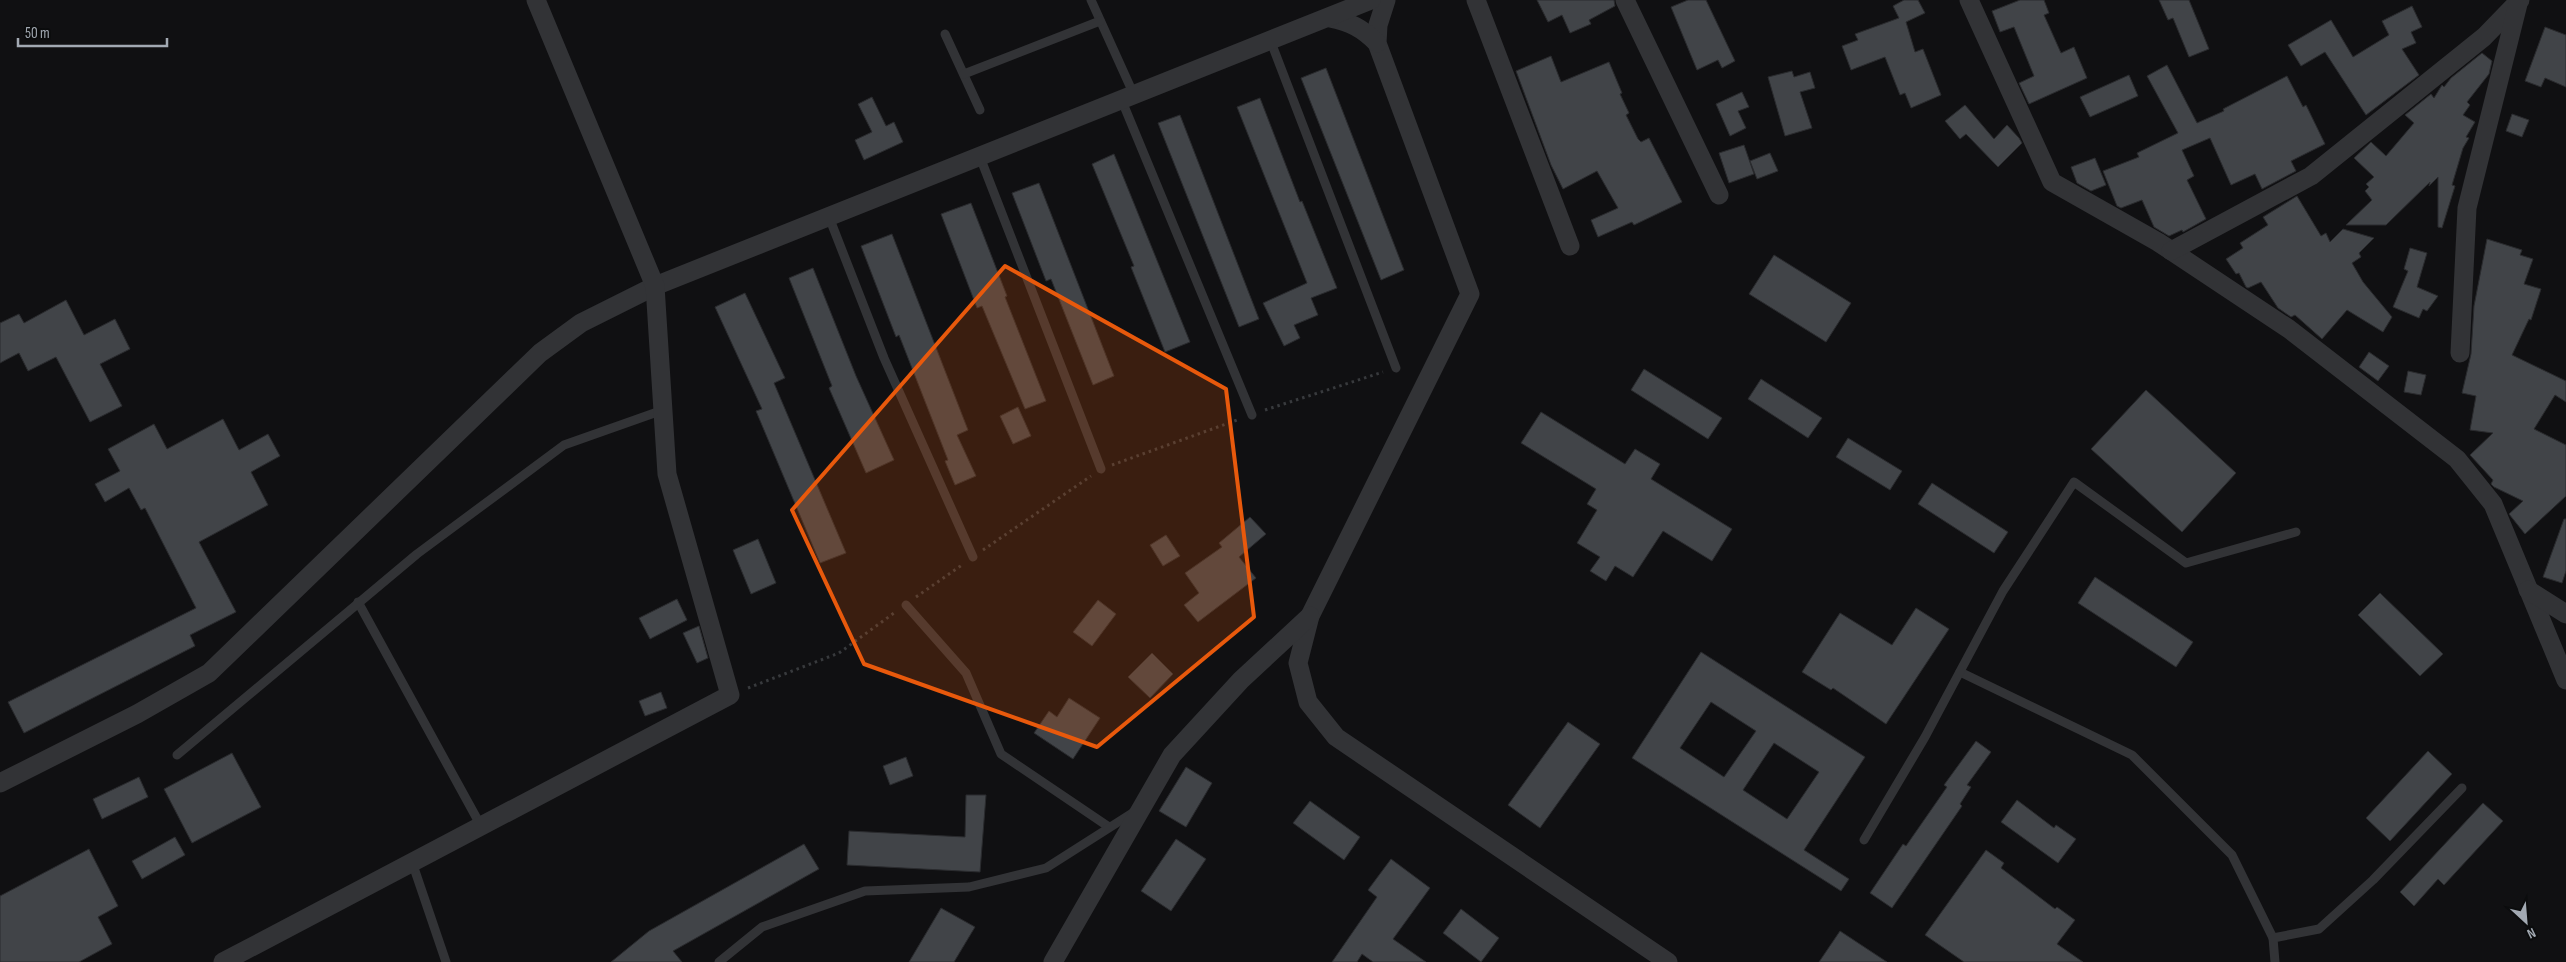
<svg xmlns="http://www.w3.org/2000/svg" width="2566" height="962" font-family="'Sofia Sans Condensed',sans-serif">
<style>
.building{fill:#414448;stroke:#2a2b2e;fill-rule:evenodd}
.lines{fill:none;stroke-linecap:round;stroke-linejoin:round}
.path{stroke:#383a3d;stroke-width:3;stroke-dasharray:2.5 4;stroke-linecap:butt}
.service{stroke:#323336;stroke-width:9}
.minor{stroke:#323336;stroke-width:19}
.marked{fill:#e8590c;fill-opacity:0.2;stroke:#e8590c;stroke-width:4;stroke-linejoin:round}
</style>
<rect width="100%" height="100%" fill="#101012"/>
<g class="building">
<polygon points="1537,0 1614,0 1615,6 1589,20 1591,24 1570,33 1562,15 1548,22"/>
<polygon points="1688,0 1706,0 1735,61 1722,68 1718,60 1697,70 1671,7"/>
<polygon points="1904,0 1918,0 1925,13 1906,22 1915,52 1923,49 1941,95 1911,108 1905,93 1900,95 1885,57 1851,70 1842,46 1858,40 1855,34 1899,18 1893,6"/>
<polygon points="2020,0 2044,0 2049,13 2044,15 2061,53 2074,47 2087,78 2029,104 2019,83 2034,76 2014,27 2000,32 1992,11"/>
<polygon points="2159,0 2189,0 2209,49 2189,57 2173,18 2168,20"/>
<polygon points="2412,6 2422,27 2411,32 2416,43 2402,49 2419,75 2366,115 2325,52 2301,66 2288,45 2331,20 2353,57 2389,35 2382,21"/>
<polygon points="2545,27 2566,35 2566,87 2545,78 2541,87 2525,81"/>
<polygon points="2482,53 2492,61 2489,74 2467,102 2470,105 2463,115 2475,122 2466,137 2469,138 2463,148 2452,185 2455,186 2442,228 2438,227 2438,177 2429,186 2430,182 2386,225 2346,225 2372,200 2365,191 2369,187 2366,184 2374,177 2354,158 2371,142 2386,156 2414,123 2405,115 2431,94 2434,98 2442,85 2444,87 2451,78"/>
<polygon points="1551,56 1561,82 1609,62 1622,93 1620,94 1629,113 1626,115 1638,139 1641,142 1649,138 1682,202 1634,225 1632,222 1598,237 1591,220 1618,208 1597,171 1563,189 1551,165 1516,71"/>
<polygon points="2167,65 2197,123 2224,111 2223,109 2287,76 2303,107 2306,105 2325,144 2291,161 2296,171 2262,189 2255,174 2231,185 2210,138 2182,150 2194,176 2187,180 2206,219 2183,232 2182,230 2169,236 2154,227 2142,200 2121,208 2117,206 2103,171 2139,157 2137,153 2178,133 2147,76"/>
<polygon points="1326,68 1404,270 1381,280 1301,78"/>
<polygon points="1792,71 1794,77 1810,72 1815,88 1800,92 1812,128 1785,136 1768,77"/>
<polygon points="2129,75 2138,96 2090,117 2080,97"/>
<polygon points="1742,92 1749,107 1738,111 1746,128 1730,136 1716,104"/>
<polygon points="872,97 886,126 894,122 903,142 864,160 855,140 872,132 858,104"/>
<polygon points="1260,98 1300,202 1302,201 1337,288 1311,298 1318,315 1294,325 1300,338 1284,346 1263,303 1307,283 1237,107"/>
<polygon points="1965,105 1994,139 2007,125 2019,138 2022,143 1998,167 1966,134 1960,139 1945,121"/>
<polygon points="2512,114 2529,120 2522,137 2506,131"/>
<polygon points="1180,115 1259,319 1239,327 1158,123"/>
<polygon points="1744,145 1754,174 1729,183 1719,153"/>
<polygon points="1770,153 1778,171 1757,179 1750,161"/>
<polygon points="1114,154 1190,342 1165,352 1131,267 1134,266 1092,164"/>
<polygon points="2095,158 2106,185 2091,191 2077,183 2071,167"/>
<polygon points="1039,183 1114,376 1093,385 1051,279 1046,281 1012,193"/>
<polygon points="2297,196 2321,236 2326,233 2330,242 2343,229 2374,238 2359,253 2361,257 2352,263 2363,282 2392,317 2383,332 2347,310 2322,339 2295,315 2291,317 2278,308 2261,282 2248,288 2246,287 2239,273 2236,274 2226,259 2243,248 2240,243 2268,225 2263,217"/>
<polygon points="971,203 1007,296 1005,297 1046,401 1025,409 982,306 977,308 941,214"/>
<polygon points="892,234 968,430 957,435 976,476 955,485 945,461 948,460 899,335 896,337 861,246"/>
<polygon points="2487,239 2522,250 2520,255 2533,259 2524,284 2541,289 2531,320 2529,319 2512,355 2566,381 2566,402 2555,395 2534,429 2566,445 2566,496 2525,534 2509,514 2523,501 2494,487 2491,484 2493,480 2470,455 2493,433 2470,430 2476,396 2462,393 2471,354 2474,306"/>
<polygon points="2410,248 2427,253 2417,287 2438,296 2427,311 2423,309 2419,318 2393,307 2408,271 2404,269"/>
<polygon points="1774,255 1851,303 1826,342 1749,294"/>
<polygon points="813,268 856,376 894,460 866,473 829,388 832,386 789,278"/>
<polygon points="745,293 785,378 774,383 846,553 820,563 756,411 762,409 715,307"/>
<polygon points="66,300 84,335 115,319 130,349 100,364 122,406 90,422 56,357 28,371 19,353 0,363 0,323 19,314 24,323"/>
<polygon points="2369,352 2389,366 2378,381 2359,367"/>
<polygon points="1644,369 1722,418 1708,439 1631,390"/>
<polygon points="2408,371 2426,375 2421,395 2404,392"/>
<polygon points="1761,379 1822,418 1808,438 1748,399"/>
<polygon points="2146,390 2236,473 2182,532 2091,449"/>
<polygon points="1018,407 1031,436 1013,444 1000,416"/>
<polygon points="1541,412 1625,464 1635,449 1660,464 1651,479 1732,529 1712,561 1663,531 1633,577 1615,566 1606,581 1590,571 1600,557 1577,543 1597,510 1587,504 1596,489 1521,443"/>
<polygon points="223,419 239,450 268,434 280,456 251,472 268,505 199,542 236,612 190,635 195,646 24,733 8,702 196,608 145,508 141,510 129,488 105,502 95,484 120,471 108,449 154,424 167,449"/>
<polygon points="1848,438 1902,471 1890,490 1836,457"/>
<polygon points="1932,483 2008,532 1994,553 1918,504"/>
<polygon points="1250,517 1266,534 1239,557 1256,578 1198,622 1184,605 1199,593 1185,573 1222,547 1219,543"/>
<polygon points="2564,519 2566,519 2566,571 2562,583 2543,577"/>
<polygon points="1166,535 1180,556 1163,566 1150,545"/>
<polygon points="758,539 776,583 751,594 733,550"/>
<polygon points="2095,577 2193,642 2176,667 2078,603"/>
<polygon points="2380,593 2443,654 2420,676 2358,615"/>
<polygon points="677,599 687,620 650,639 639,618"/>
<polygon points="1098,600 1116,614 1092,646 1073,632"/>
<polygon points="1916,608 1949,629 1886,724 1833,688 1831,690 1802,672 1840,613 1892,645"/>
<polygon points="699,626 708,658 697,663 683,633"/>
<path d="M1701,652L1865,757L1804,850L1849,879L1841,891L1632,758ZM1711,702L1756,731L1724,777L1680,748ZM1774,743L1819,772L1787,819L1743,790Z"/>
<polygon points="1152,653 1173,674 1150,698 1128,677"/>
<polygon points="661,692 667,708 645,716 639,701"/>
<polygon points="1069,698 1100,718 1073,759 1034,733 1049,711 1057,717"/>
<polygon points="1568,722 1600,744 1540,828 1508,805"/>
<polygon points="1976,741 1991,752 1967,785 1971,787 1960,804 1962,806 1892,908 1870,893 1903,844 1906,846 1947,787 1944,785"/>
<polygon points="2428,751 2452,774 2390,841 2366,818"/>
<polygon points="232,753 261,807 192,843 164,789"/>
<polygon points="906,757 913,776 890,785 883,766"/>
<polygon points="1186,767 1212,783 1186,827 1159,811"/>
<polygon points="139,777 148,797 102,819 93,799"/>
<polygon points="966,795 986,795 980,872 847,865 849,831 965,837"/>
<polygon points="2017,800 2054,828 2056,825 2076,839 2058,863 2001,822"/>
<polygon points="1310,801 1360,837 1344,860 1293,823"/>
<polygon points="2483,803 2503,821 2444,885 2438,879 2414,906 2400,892"/>
<polygon points="175,837 185,855 142,879 132,861"/>
<polygon points="1176,839 1206,859 1171,911 1141,891"/>
<polygon points="804,844 819,869 673,951 682,962 611,962 649,931"/>
<polygon points="89,849 118,906 98,917 112,944 79,962 0,962 0,896"/>
<polygon points="1986,850 2004,863 2001,868 2055,909 2057,907 2075,920 2057,944 2083,962 1964,962 1925,935"/>
<polygon points="1391,859 1430,888 1393,939 1426,962 1373,962 1362,954 1357,962 1332,962 1377,897 1368,890"/>
<polygon points="941,908 975,927 954,962 909,962"/>
<polygon points="1461,909 1499,938 1481,962 1443,933"/>
<polygon points="1840,931 1887,962 1819,962"/>
</g>
<g class="lines">
<g class="path">
<polyline points="1265,410 1383,372"/>
<polyline points="1112,465 1240,419"/>
<polyline points="983,550 1091,476"/>
<polyline points="916,597 962,565"/>
<polyline points="748,688 839,653 894,613"/>
</g>
<g class="service">
<polyline points="1091,0 1134,95"/>
<polyline points="945,34 980,110"/>
<polyline points="1271,42 1396,368"/>
<polyline points="964,74 1100,21"/>
<polyline points="1122,101 1252,415"/>
<polyline points="980,157 1101,469"/>
<polyline points="829,217 884,358 973,557"/>
<polyline points="358,602 481,826"/>
<polyline points="906,605 966,673 1001,754 1109,827"/>
<polyline points="1960,672 2132,755 2232,855 2273,938"/>
<polyline points="177,755 417,554 564,445 663,410"/>
<polyline points="1864,840 1925,737 2003,591 2074,482 2186,563 2296,532"/>
<polyline points="412,862 446,962"/>
<polyline points="719,962 762,927 865,891 969,887 1046,868 1134,812"/>
<polyline points="2275,962 2273,938 2319,929 2373,880 2462,788"/>
</g>
<g class="minor">
<polyline points="1386,0 1378,25 1377,43 1470,294 1310,616 1298,663 1308,702 1336,737 1668,962"/>
<polyline points="1476,0 1570,246"/>
<polyline points="1625,0 1719,195"/>
<polyline points="1969,0 2052,182 2158,242 2289,329 2457,459 2493,504 2566,680"/>
<path d="M1330,18C1350,22 1362,28 1377,43"/>
<polyline points="2171,251 2311,176 2484,37 2520,0"/>
<polyline points="2460,353 2467,208 2518,4"/>
<polyline points="2528,590 2566,614"/>
<polyline points="0,783 137,714 209,673 540,353 581,323 655,286 1371,0"/>
<polyline points="223,962 730,695 667,474 655,286 536,0"/>
<polyline points="1053,962 1172,755 1241,680 1310,616"/>
</g>
</g>
<path class="marked" d="M1005,266L1226,389L1254,617L1097,747L864,664L792,510Z"/>
<g transform="translate(2526 922) rotate(154)" stroke="#0b0c0d" stroke-width="4" paint-order="stroke">
<path d="M0-4L9 19L0 12L-9 19Z" fill="#a2a9b2"/>
<text y="-8" font-size="14" font-weight="bold" text-anchor="middle" fill="#a2a9b2">N</text>
</g>
<path d="M18 38v8h149v-8" fill="none" stroke="#a2a9b2" stroke-width="2.5"/>
<text x="25" y="38" font-size="15" fill="#a2a9b2" stroke="#0b0c0d" stroke-width="4" paint-order="stroke">50 m</text>
</svg>
